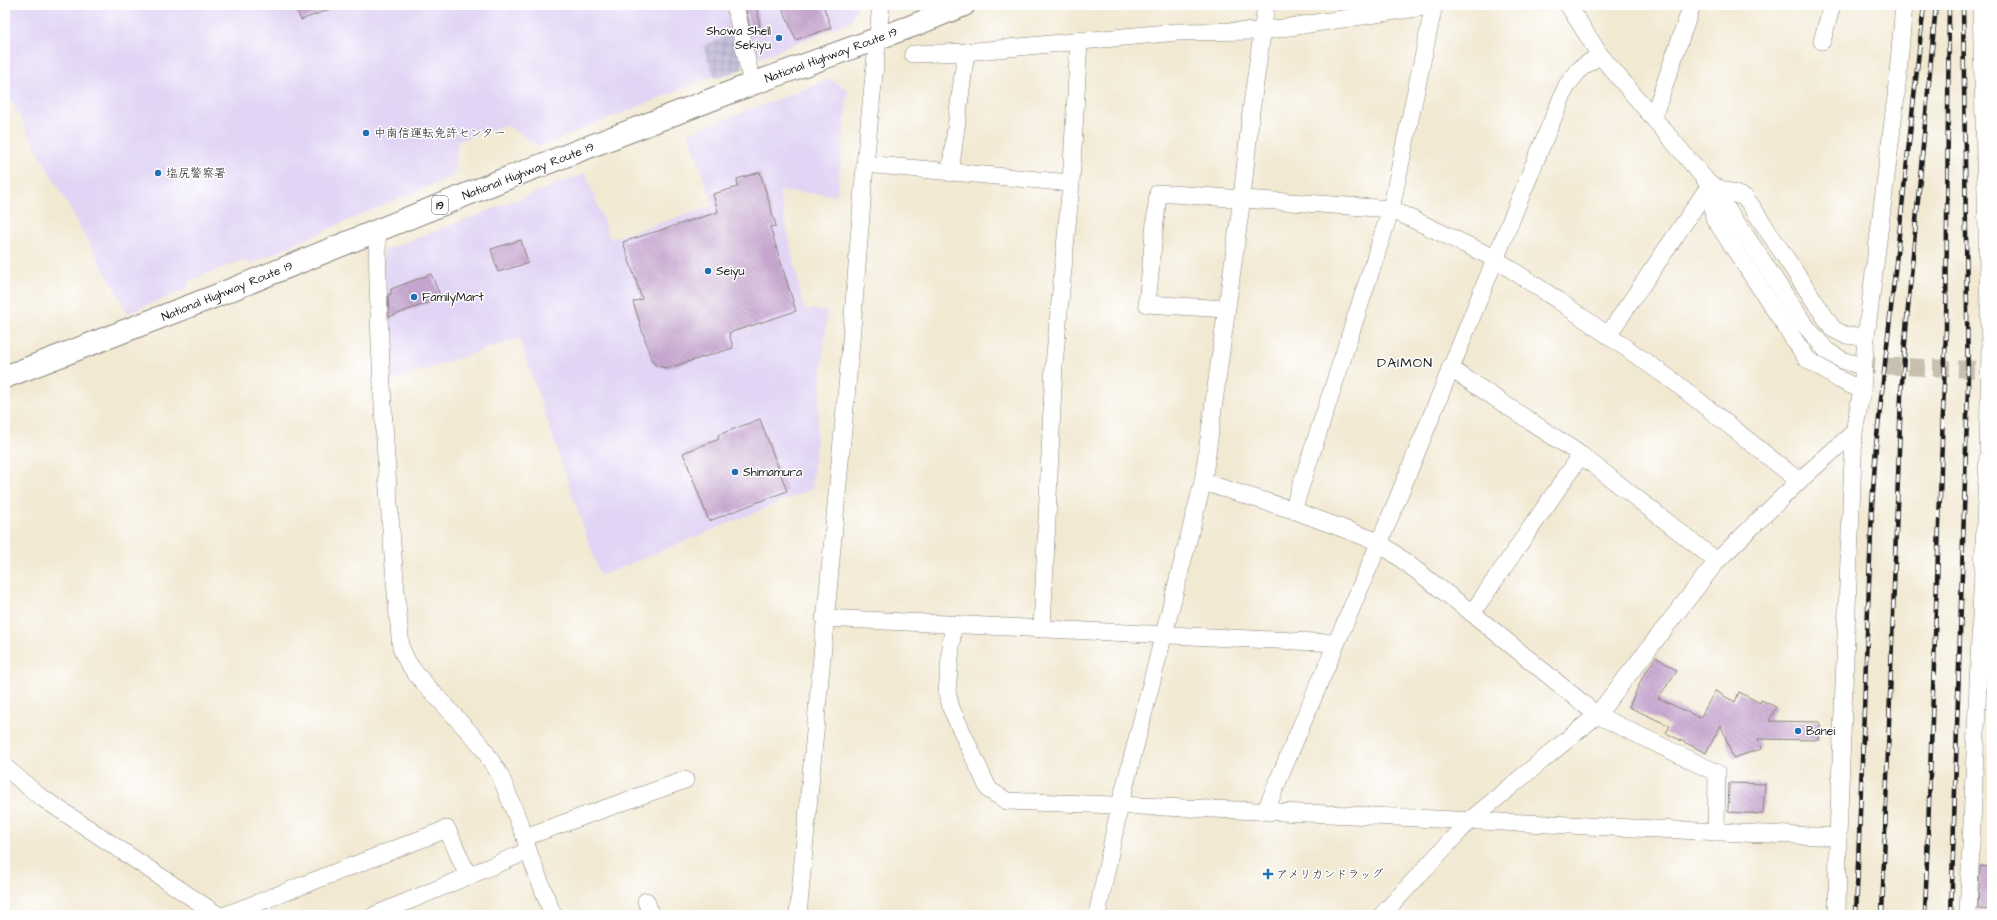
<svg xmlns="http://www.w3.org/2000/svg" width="1997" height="920" font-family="'Architects Daughter','Klee One',sans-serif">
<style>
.built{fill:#e1d4f4}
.industrial{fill:url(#industrial-grid)}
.building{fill:url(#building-back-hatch)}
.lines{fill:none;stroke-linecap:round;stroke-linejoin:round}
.minor-tunnel{stroke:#c7c0ae;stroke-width:17;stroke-dasharray:17 8;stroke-linecap:butt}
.minor-casing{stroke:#878278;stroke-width:18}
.highway-casing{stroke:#878278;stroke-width:24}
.minor{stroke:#fff;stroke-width:17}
.highway{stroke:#fff;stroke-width:22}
.rail-casing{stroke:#1c1c1c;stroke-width:4.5}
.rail{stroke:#fff;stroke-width:3;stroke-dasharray:9;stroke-linecap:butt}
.poi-dot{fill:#1f6fb2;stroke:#fff;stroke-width:1.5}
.labels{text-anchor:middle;stroke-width:3;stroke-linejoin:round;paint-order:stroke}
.shield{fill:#fff;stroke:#606060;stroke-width:1}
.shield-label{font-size:11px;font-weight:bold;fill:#1c1c1c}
.poi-label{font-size:12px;fill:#1c1c1c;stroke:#fff;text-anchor:start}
.street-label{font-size:12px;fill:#1c1c1c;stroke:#fff}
.quarter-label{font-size:14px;letter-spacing:1px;fill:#1c1c1c;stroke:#fff}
</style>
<defs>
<pattern id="industrial-grid" width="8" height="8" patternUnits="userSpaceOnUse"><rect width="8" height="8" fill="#c5c0db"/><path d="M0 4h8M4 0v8" fill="none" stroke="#a9a4bb"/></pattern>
<pattern id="building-back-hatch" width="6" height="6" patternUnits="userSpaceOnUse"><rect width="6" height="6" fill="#c9a9d2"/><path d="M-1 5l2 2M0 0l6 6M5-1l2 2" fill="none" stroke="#ac91b4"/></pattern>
</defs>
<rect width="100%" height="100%" fill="#fff"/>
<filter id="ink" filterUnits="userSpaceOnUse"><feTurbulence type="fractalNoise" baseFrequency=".025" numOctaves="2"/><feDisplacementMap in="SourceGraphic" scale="8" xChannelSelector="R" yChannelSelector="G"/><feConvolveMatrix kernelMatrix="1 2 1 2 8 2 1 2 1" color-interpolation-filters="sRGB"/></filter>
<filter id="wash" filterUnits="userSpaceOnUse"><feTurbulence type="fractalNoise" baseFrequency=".012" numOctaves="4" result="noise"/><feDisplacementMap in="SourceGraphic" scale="16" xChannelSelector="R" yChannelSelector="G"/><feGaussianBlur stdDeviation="0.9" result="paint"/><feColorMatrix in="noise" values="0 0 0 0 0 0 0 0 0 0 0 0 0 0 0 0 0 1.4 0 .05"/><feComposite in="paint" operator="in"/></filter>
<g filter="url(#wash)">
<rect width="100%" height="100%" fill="#f2e9d3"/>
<g class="built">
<polygon points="5,5 730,5 743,65 731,35 703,46 714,76 539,147 506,125 458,141 454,176 374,209 250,264 243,260 189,281 187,289 128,313 23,124 5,87"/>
<polygon points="742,5 858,5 851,21 754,60"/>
<polygon points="830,79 848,90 837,195 779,191 804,309 827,311 812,489 600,576 519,338 386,383 383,251 586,173 610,239 713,206 689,133"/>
</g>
<polygon class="industrial" points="731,35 743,65 742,69 718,78 714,76 703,46"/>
<g id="blocks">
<g class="building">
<polygon points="294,5 338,5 338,6 301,20"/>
<polygon points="745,5 756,5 760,26 750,27"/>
<polygon points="781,5 823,5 831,28 796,40"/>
<polygon points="760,172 776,226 770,227 796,311 729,333 733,348 668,368 656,366 652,361 633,302 642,299 623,242 718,212 713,194 738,187 737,179"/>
<polygon points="521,240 528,263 498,272 491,249"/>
<polygon points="431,274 441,298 389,317 388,295 391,294 391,289"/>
<polygon points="760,419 787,491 709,521 683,453 719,439 718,435"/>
<polygon points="1656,657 1677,671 1658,698 1700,718 1715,691 1735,702 1739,692 1760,703 1761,700 1776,707 1769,721 1820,722 1819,740 1758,739 1761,749 1733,758 1721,725 1706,753 1666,733 1670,726 1629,707 1643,676"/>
<polygon points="1729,783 1765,784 1763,814 1728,812"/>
<polygon points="1980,866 1992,867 1992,910 1978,909"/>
</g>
</g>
</g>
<g filter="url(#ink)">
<use href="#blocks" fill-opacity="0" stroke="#878278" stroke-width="1"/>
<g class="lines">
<polyline class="minor-tunnel" points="1858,365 1992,370"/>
<g class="minor-casing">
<g id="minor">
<polyline points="735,5 752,84"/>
<polyline points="1568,5 1600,55 1710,185 1750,242 1804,324 1827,351 1842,360 1858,365"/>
<polyline points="1822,41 1832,5"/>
<polyline points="913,54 966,52 1177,32 1262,31 1436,5"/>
<polyline points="1653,118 1692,5"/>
<polyline points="865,164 1071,183"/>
<polyline points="950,173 966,52"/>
<polyline points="1710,185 1746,198 1833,329 1845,335 1866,337"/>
<polyline points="1710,187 1714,218 1807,359 1840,380 1862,390"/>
<path d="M377,231C379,371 388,509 401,648L407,661L416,674L481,745L500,775L525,837L528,851L553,915"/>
<polyline points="1226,309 1147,304 1158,193 1391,209 1494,258 1559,301 1676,383 1799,481"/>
<polyline points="1608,335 1710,185"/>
<polyline points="1450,368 1581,455 1717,561"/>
<polyline points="1203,482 1293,510 1379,542 1472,613 1597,715 1717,773 1716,832"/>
<polyline points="1293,510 1391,209 1434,5"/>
<polyline points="1472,613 1581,455"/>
<polyline points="824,618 1335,643"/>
<path d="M953,624L947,692L951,708L989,790L1007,801C1284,810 1561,826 1838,837"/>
<polyline points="1042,629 1054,365 1071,183 1079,40"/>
<polyline points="5,767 38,795 218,915"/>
<path d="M1266,810C1303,720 1342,631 1380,541C1443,390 1503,237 1567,85L1581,68L1600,55"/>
<polyline points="525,837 685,780"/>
<polyline points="646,901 651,915"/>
<polyline points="226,915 447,829 468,876"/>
<polyline points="375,915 528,851"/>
<polyline points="798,915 850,354 865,164 881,5"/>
<polyline points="1097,915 1120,805 1203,482 1242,198 1251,111 1266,5"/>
<polyline points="1382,915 1469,821 1597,715 1717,561 1799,481 1854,432"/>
<polyline points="1837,915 1838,837 1854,432 1862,390 1866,337 1896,96 1904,5"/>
<polyline points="1968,915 1988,453 1990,346 1981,5"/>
</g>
</g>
<g class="highway-casing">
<polyline id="highway" points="5,377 213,297 500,181 752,84 912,26 964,5"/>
</g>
<use href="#minor" class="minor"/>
<use href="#highway" class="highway"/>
<g class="rail-casing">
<g id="rail">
<polyline points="1856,915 1872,507 1876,446 1924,5"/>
<polyline points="1882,915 1901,396 1906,330 1936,5"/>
<polyline points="1925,915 1946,329 1949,5"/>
<polyline points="1951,915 1968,386 1963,5"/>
</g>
</g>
<use href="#rail" class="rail"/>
</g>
</g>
<g class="poi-dot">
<circle cx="779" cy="38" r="4"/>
<circle cx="366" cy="133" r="4"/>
<circle cx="158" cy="173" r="4"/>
<circle cx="708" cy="271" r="4"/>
<circle cx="414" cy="297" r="4"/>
<circle cx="735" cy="472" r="4"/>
<circle cx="1798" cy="731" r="4"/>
<path d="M1266 868h4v4h4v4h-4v4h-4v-4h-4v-4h4z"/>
</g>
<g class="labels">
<rect class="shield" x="432" y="196" width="16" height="18" rx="3"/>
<g class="shield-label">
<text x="440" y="209">19</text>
</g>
<g class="poi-label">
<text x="771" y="35" text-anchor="end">Showa Shell<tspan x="771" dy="14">Sekiyu</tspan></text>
<text x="374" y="137">中南信運転免許センター</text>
<text x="166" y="177">塩尻警察署</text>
<text x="716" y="275">Seiyu</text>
<text x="422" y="301">FamilyMart</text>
<text x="743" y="476">Shimamura</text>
<text x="1806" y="735">Banei</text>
<text x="1276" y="878">アメリカンドラッグ</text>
</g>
<g class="street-label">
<text transform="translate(831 55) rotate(-20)" y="4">National Highway Route 19</text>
<text transform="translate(528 171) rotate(-21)" y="4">National Highway Route 19</text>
<text transform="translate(227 291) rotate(-22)" y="4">National Highway Route 19</text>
</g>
<g class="quarter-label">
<text x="1405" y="367">DAIMON</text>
</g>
</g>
<rect width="1997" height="920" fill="none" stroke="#fff" stroke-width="20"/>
</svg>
